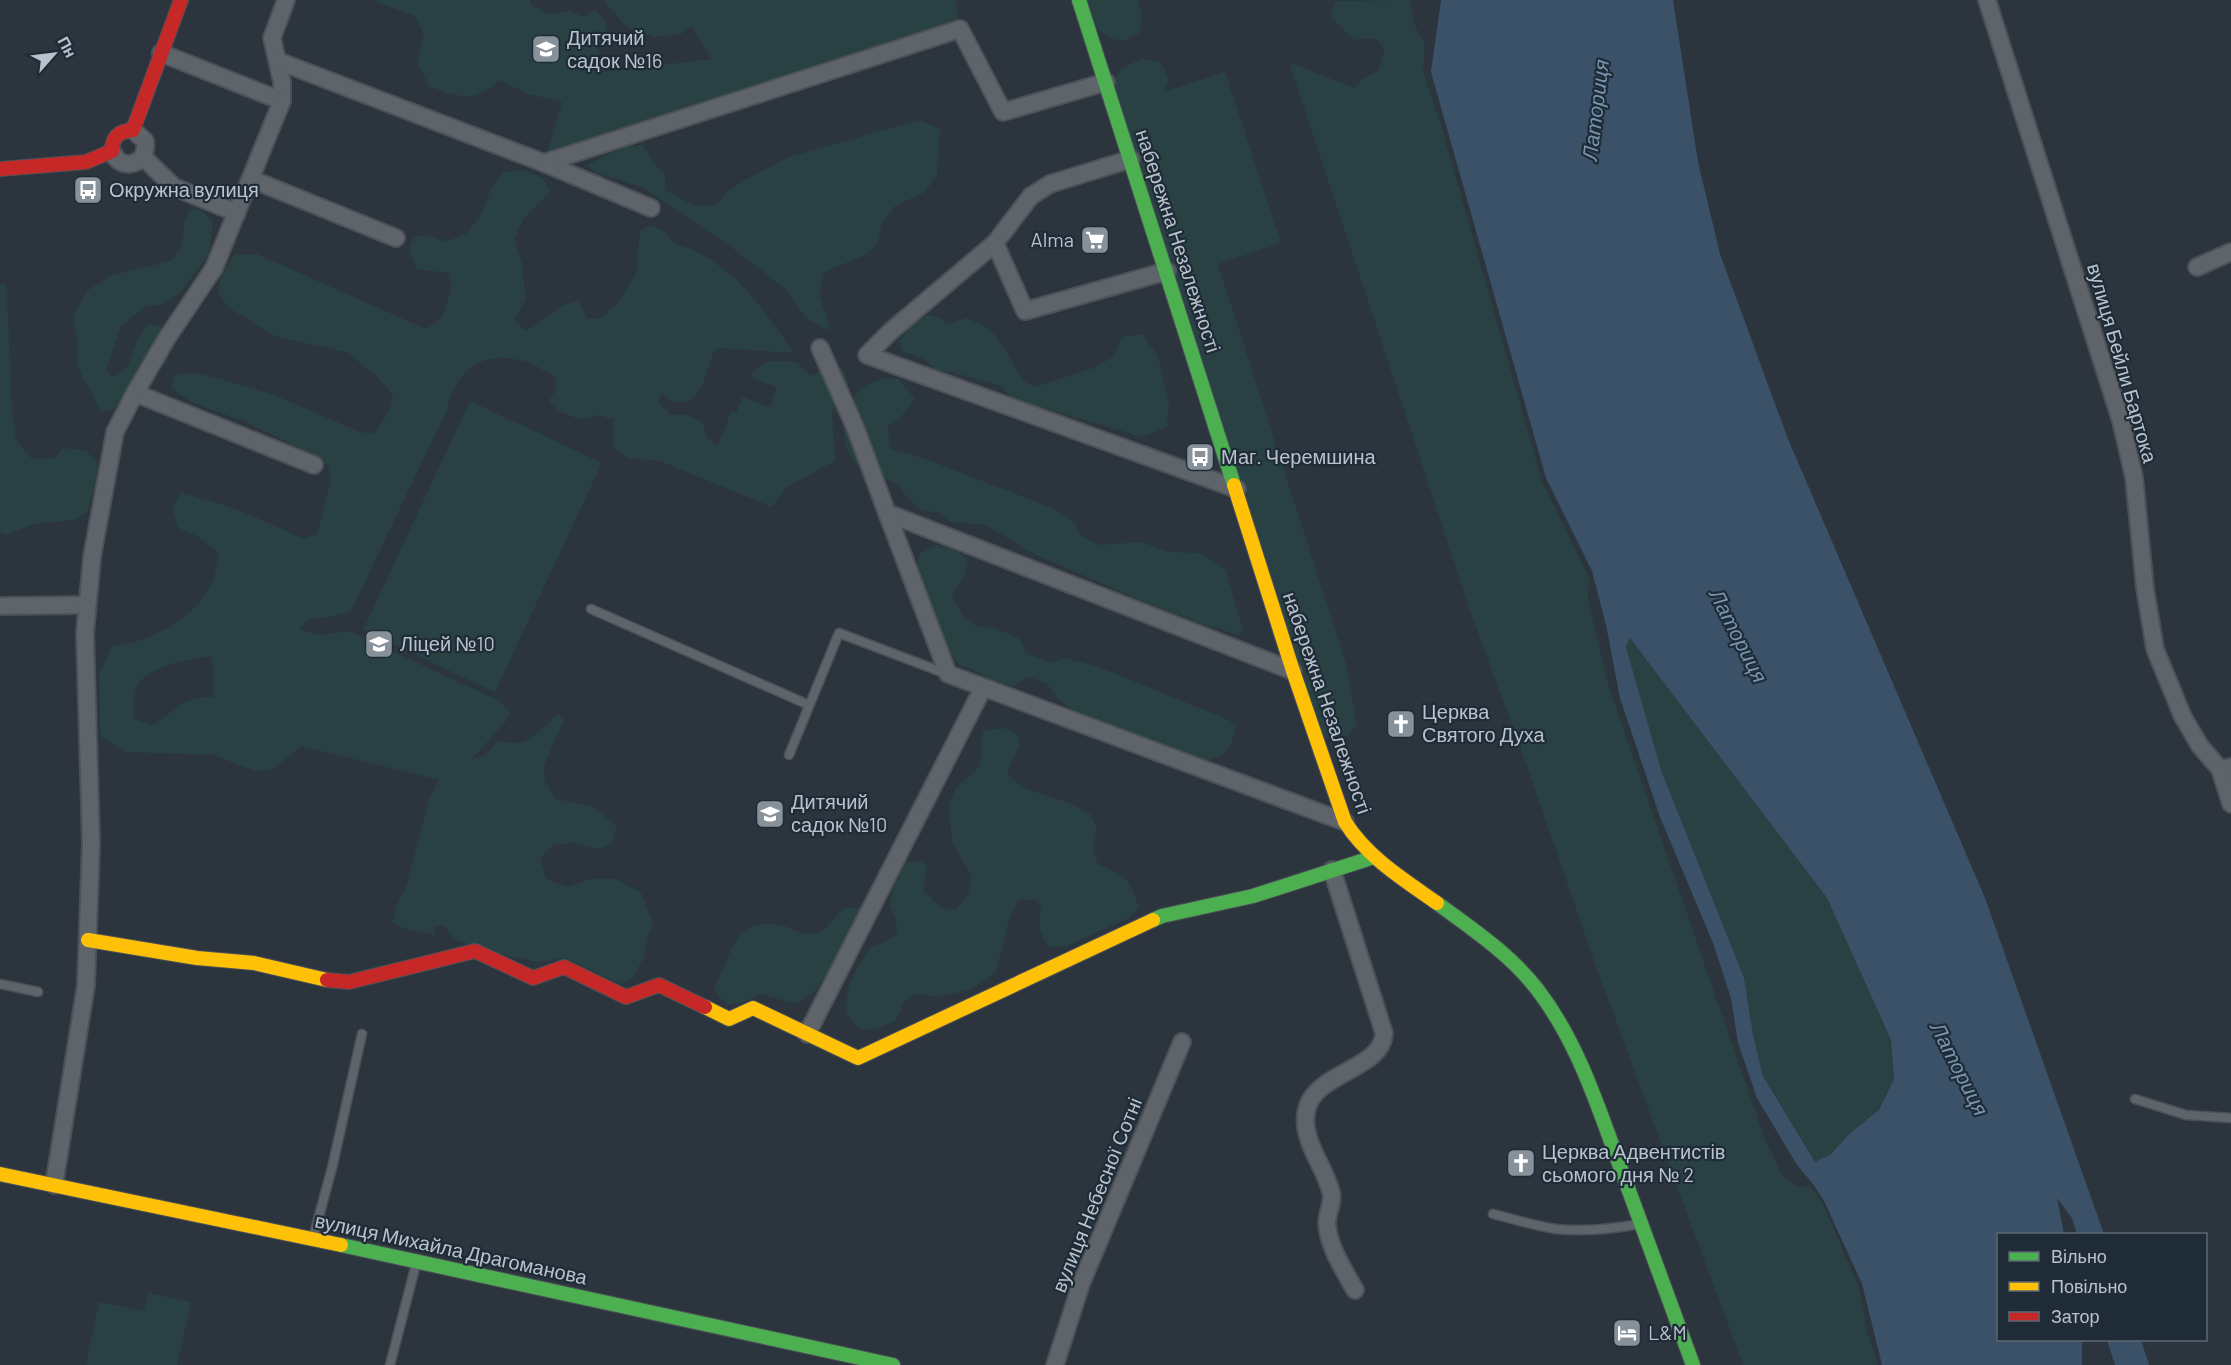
<svg xmlns="http://www.w3.org/2000/svg" width="2231" height="1365" font-family="Barlow,sans-serif">
<style>
.green{fill:#294143;fill-rule:evenodd}
.water{fill:#3b5168;fill-rule:evenodd}
.lines{fill:none;stroke-linecap:round;stroke-linejoin:round}
.lane-casing{stroke:#4b5157;stroke-width:11}
.street-casing{stroke:#4b5157;stroke-width:20}
.fast-casing{stroke:#4b5157;stroke-width:16}
.slow-casing{stroke:#4b5157;stroke-width:16}
.jam-casing{stroke:#4b5157;stroke-width:16}
.lane{stroke:#5e646a;stroke-width:8}
.street{stroke:#5e646a;stroke-width:16}
.fast{stroke:#4caf50;stroke-width:14}
.slow{stroke:#ffc107;stroke-width:14}
.jam{stroke:#c62828;stroke-width:14}
.labels{text-anchor:middle;stroke-width:4.5;stroke-linejoin:round;paint-order:stroke}
.poi-label{font-size:20px;fill:#b8c2cc;stroke:#1f2c38;text-anchor:start}
.street-label{font-size:20px;fill:#b8c2cc;stroke:#1f2c38}
.water-label{font-size:21px;font-style:italic;fill:#7895b0;stroke:#1f2c38}
</style>
<rect width="100%" height="100%" fill="#2c353d"/>
<g class="green">
<path d="M371,0H530L531,5L547,14L570,11L584,17L595,10L606,22L607,34L598,47L599,62L596,73L711,59L691,26L681,34L655,37L628,28L606,4V0H955L960,29L544,163L562,102L529,94L499,80C474,103 459,98 429,86L417,62L424,35L415,16Z"/>
<polygon points="1079,0 1138,0 1142,12 1140,33 1125,41 1108,38 1084,16"/>
<polygon points="1409,0 1415,26 1425,44 1423,71 1440,122 1542,481 1589,578 1588,600 1608,684 1764,1137 1782,1175 1797,1187 1810,1186 1822,1202 1859,1287 1867,1331 1878,1365 1743,1365 1595,964 1528,769 1471,613 1289,62 1354,88 1362,79 1378,71 1385,49 1375,38 1354,40 1331,17 1335,1"/>
<polygon points="1142,59 1160,62 1170,80 1162,93 1225,72 1281,243 1218,264 1346,664 1357,725 1348,736 1330,740 1313,729 1109,91 1121,68"/>
<polygon points="919,120 940,129 937,175 925,192 895,206 882,224 878,242 868,254 824,272 819,295 827,317 829,331 806,318 785,289 721,239 640,186 596,173 587,165 624,147 643,145 652,161 665,174 665,190 695,206 715,205 727,192 743,181 789,157"/>
<path d="M525,170L543,179L551,191L524,218L514,239L522,263L526,299L514,320L525,331C546,322 557,303 579,301L587,318L600,319L618,303L636,274L640,231L650,225L667,233L674,244C728,256 764,310 794,353L718,348L714,351C708,367 703,399 683,402C674,404 667,398 661,394L659,402L670,415H687L702,421L707,438L718,445L731,412L736,413L742,397L770,407L777,387L750,377C765,357 775,360 798,363L810,376L836,364L845,372L848,383L832,411L835,461L785,488L772,507L660,461L628,458L613,447L614,420L598,415L581,420L558,411L549,401L556,389V378C547,373 537,365 527,362C484,349 457,367 447,410L351,611L330,617L309,619L299,630L321,635L349,631L499,701L511,712L506,721L471,760L484,755L499,741C531,749 536,732 558,714L564,719L544,766L545,781L556,799L595,807L617,827L612,843L599,849L572,843L553,845L540,859L546,879L568,887L590,879H615L641,893L653,923L647,939L644,957L632,979L620,984L565,958L537,962L491,952L456,940L444,926H434L435,935C419,930 406,932 393,922L397,905L407,884L429,799L439,780L301,746L274,768L257,772L214,755L126,752L100,736L99,675L112,646C148,644 200,615 213,580C217,571 217,560 218,552L197,536L178,528L172,507L181,493C223,503 264,519 302,539L317,534L330,484L329,467L315,456L244,421L190,402L171,387L174,376L192,372L221,379L277,396L360,432L374,434L388,413L393,396L380,379L347,352L277,337L229,308L218,293L221,276L234,255L257,254L426,329L442,318L452,287L449,273L416,269L409,249L414,237L429,235L445,242L466,234L480,216L491,189L503,172ZM212,656L214,697C181,696 177,711 152,725L134,719C134,712 133,703 134,696C138,665 189,660 212,656Z"/>
<polygon points="189,210 202,210 213,222 209,254 180,293 161,305 147,305 121,326 106,370 114,377 128,366 137,340 149,323 160,326 167,338 168,361 121,400 112,411 101,411 77,366 77,342 73,316 87,291 112,275 171,261 182,247 184,224"/>
<polygon points="5,283 7,294 12,409 16,440 32,459 54,458 64,448 86,451 98,463 94,489 87,512 73,520 33,524 7,535 0,532 0,285"/>
<polygon points="927,315 940,318 948,324 967,318 990,329 1004,348 1023,381 1036,387 1093,368 1113,357 1122,337 1142,334 1158,356 1169,404 1167,427 1143,437 1012,399 1000,385 954,373 936,370 922,358 903,352 899,341 912,326"/>
<polygon points="881,379 899,379 915,399 900,418 888,426 890,449 923,458 1055,509 1075,523 1082,537 1100,545 1141,542 1169,552 1199,553 1225,569 1243,629 1239,635 1202,624 1137,599 1030,552 986,525 950,522 939,512 922,511 906,496 898,484 858,466 847,451 843,426 858,410 854,397 862,387"/>
<polygon points="470,401 602,463 495,692 363,630"/>
<path d="M935,545C949,547 959,550 968,561L963,578L952,595L962,615L976,626L995,628L1020,639L1026,653L1050,663L1066,658L1099,667L1229,720L1236,726C1231,750 1228,755 1205,761L1093,719L1070,708L1057,697L1047,684L1029,677L1013,686L989,680L977,671L959,665L949,652L919,577L917,562L920,553Z"/>
<polygon points="1630,637 1827,898 1891,1040 1894,1079 1879,1110 1850,1133 1831,1154 1815,1162 1763,1076 1753,1035 1662,773 1626,647"/>
<path d="M1004,728L1017,734L1020,743L1007,774L1021,787L1070,803L1090,814L1097,828L1093,848L1098,865C1127,875 1128,878 1139,907L1129,918L1067,946L1050,947C1037,931 1039,926 1041,906L1034,899L1018,901L1008,923L996,972L973,989L939,997L915,994L905,1001L896,1020L877,1029H860L846,1013C846,986 856,967 872,946L883,943L897,935L896,920L890,905L893,888L906,863L919,860L927,866L923,890L940,907L955,910L968,895L971,875L952,842L949,806L955,789L980,766L983,731Z"/>
<path d="M845,907L862,909L863,924L814,992L796,1004L760,994L745,1002L729,1005L719,997L714,988C732,957 732,915 780,925C788,926 795,931 802,933C808,934 815,933 821,933Z"/>
<polygon points="148,1293 191,1302 177,1365 86,1365 99,1302 144,1311"/>
</g>
<g class="water">
<path d="M1441,0H1673L1698,162L1720,254L1788,439L1985,898L2104,1234H2077L2072,1218L2057,1198L2064,1234H1998V1340H2082V1365H1882L1862,1284L1824,1201L1813,1184L1797,1165L1757,1098L1738,1043L1731,998L1713,943L1660,817L1620,698L1606,625L1592,571L1546,478L1431,72ZM1630,638L1827,898L1891,1040L1894,1079L1879,1110L1850,1133L1831,1154L1815,1162L1763,1076L1753,1035L1744,978L1662,773L1626,647Z"/>
<polygon points="2107,1340 2141,1340 2149,1365 2115,1365"/>
</g>
<g class="lines">
<g class="lane-casing">
<g id="lane">
<polyline points="591,609 809,705"/>
<polyline points="789,755 839,633 947,674"/>
<polyline points="0,984 38,992"/>
<polyline points="2135,1099 2186,1115 2231,1118"/>
<path d="M1493,1214C1513,1219 1535,1226 1556,1229C1585,1232 1612,1229 1640,1224"/>
<polyline points="313,1238 332,1168 362,1034"/>
<polyline points="390,1365 416,1264"/>
</g>
</g>
<g class="street-casing">
<g id="street">
<polyline points="1987,0 2121,421 2134,477 2145,588 2155,649 2183,717 2200,746 2220,769 2231,767"/>
<polyline points="161,53 282,101 282,82 272,38 286,0"/>
<polyline points="278,61 544,163 960,29 1003,112 1106,82"/>
<path d="M112,151C120,173 149,165 145,141L133,130"/>
<polyline points="143,157 174,187 237,213"/>
<polyline points="1131,159 1050,184 1031,196 995,243 891,331 867,355 1237,489"/>
<polyline points="544,163 651,208"/>
<polyline points="251,179 396,238"/>
<polyline points="995,243 1025,311 1167,271"/>
<polyline points="2197,267 2231,252"/>
<polyline points="820,348 855,427 887,513 1293,671"/>
<polyline points="135,393 314,465"/>
<polyline points="887,513 948,674 1345,822"/>
<polyline points="0,606 87,605"/>
<polyline points="2220,769 2231,804"/>
<path d="M1332,870L1384,1033C1383,1068 1320,1072 1308,1105C1297,1136 1324,1164 1331,1192C1334,1203 1327,1212 1327,1223C1328,1246 1344,1270 1355,1290"/>
<polyline points="807,1034 983,688"/>
<polyline points="54,1185 86,985 91,843 85,633 92,557 115,432 135,393 167,338 214,268 282,101"/>
<polyline points="1055,1365 1081,1284 1182,1042"/>
</g>
</g>
<g class="fast-casing">
<g id="fast">
<polyline points="1079,0 1234,485"/>
<path d="M1437,903C1472,929 1510,954 1537,989C1578,1042 1598,1107 1621,1169C1645,1234 1669,1300 1693,1365"/>
<polyline points="1153,920 1162,916 1253,896 1374,857"/>
<polyline points="341,1245 893,1365"/>
</g>
</g>
<g class="slow-casing">
<g id="slow">
<path d="M1234,485L1293,671L1345,822C1367,857 1404,880 1437,903"/>
<polyline points="88,940 197,958 254,963 327,980"/>
<polyline points="705,1007 729,1019 753,1008 858,1058 1153,920"/>
<polyline points="0,1174 341,1245"/>
</g>
</g>
<g class="jam-casing">
<g id="jam">
<path d="M0,169L86,162L112,151C112,137 119,131 133,130L181,0"/>
<polyline points="327,980 349,982 475,951 533,978 564,967 626,997 659,985 705,1007"/>
</g>
</g>
<use href="#lane" class="lane"/>
<use href="#street" class="street"/>
<use href="#fast" class="fast"/>
<use href="#slow" class="slow"/>
<use href="#jam" class="jam"/>
</g>
<defs>
<g id="school-square" transform="scale(1.5)"><rect x="-9" y="-9" width="18" height="18" rx="4" fill="#87919a" stroke="#1f2c38"/><path d="M0-5L7-2L0 1L-7-2ZM-4 1L0 2.5L4 1V4Q0 6-4 4Z" fill="#fff"/></g>
<g id="bus-square" transform="scale(1.5)"><rect x="-9" y="-9" width="18" height="18" rx="4" fill="#87919a" stroke="#1f2c38"/><path d="M-5-6H5V4H4V6H2V4H-2V6H-4V4H-5ZM-3.5-4V0h7V-4ZM-3.5 1.2v1.5H-2V1.2ZM2 1.2v1.5H3.5V1.2Z" fill="#fff"/></g>
<g id="supermarket-square" transform="scale(1.5)"><rect x="-9" y="-9" width="18" height="18" rx="4" fill="#87919a" stroke="#1f2c38"/><path d="M-6-5.5h2.5l.6 2H6L4.5 2H-2.5L-4.4-4H-6ZM-1.5 3.2a1.3 1.3 0 1 0 .1 0ZM3 3.2a1.3 1.3 0 1 0 .1 0Z" fill="#fff"/></g>
<g id="church-square" transform="scale(1.5)"><rect x="-9" y="-9" width="18" height="18" rx="4" fill="#87919a" stroke="#1f2c38"/><path d="M-1.2-6h2.4v3.5h3.3v2.4h-3.3V6h-2.4V-.1h-3.3v-2.4h3.3Z" fill="#fff"/></g>
<g id="hotel-square" transform="scale(1.5)"><rect x="-9" y="-9" width="18" height="18" rx="4" fill="#87919a" stroke="#1f2c38"/><path d="M-6-4.5h1.5V1H6V5H4.5V3h-9V5H-6ZM-4 0a1.8 1.8 0 1 1 3.6 0ZM.5 0V-2.5h3Q6-2.5 6 0Z" fill="#fff"/></g>
</defs>
<g fill-rule="evenodd">
<use href="#school-square" x="546" y="49"/>
<use href="#bus-square" x="88" y="190"/>
<use href="#supermarket-square" x="1095" y="240"/>
<use href="#bus-square" x="1200" y="457"/>
<use href="#school-square" x="379" y="644"/>
<use href="#church-square" x="1401" y="724"/>
<use href="#school-square" x="770" y="814"/>
<use href="#church-square" x="1521" y="1163"/>
<use href="#hotel-square" x="1627" y="1333"/>
</g>
<g class="labels">
<g class="poi-label">
<text x="567" y="45">Дитячий<tspan x="567" dy="23">садок №16</tspan></text>
<text x="109" y="197">Окружна вулиця</text>
<text x="1074" y="247" text-anchor="end">Alma</text>
<text x="1221" y="464">Маг. Черемшина</text>
<text x="400" y="651">Ліцей №10</text>
<text x="1422" y="719">Церква<tspan x="1422" dy="23">Святого Духа</tspan></text>
<text x="791" y="809">Дитячий<tspan x="791" dy="23">садок №10</tspan></text>
<text x="1542" y="1159">Церква Адвентистів<tspan x="1542" dy="23">сьомого дня № 2</tspan></text>
<text x="1648" y="1340">L&amp;M</text>
</g>
<g class="street-label">
<text transform="translate(1178 241) rotate(72)" y="7">набережна Незалежності</text>
<text transform="translate(2122 363) rotate(74)" y="7">вулиця Бейли Бартока</text>
<text transform="translate(1327 703) rotate(71)" y="7">набережна Незалежності</text>
<text transform="translate(1097 1195) rotate(-68)" y="7">вулиця Небесної Сотні</text>
<text transform="translate(451 1249) rotate(12)" y="7">вулиця Михайла Драгоманова</text>
</g>
<g class="water-label">
<text transform="translate(1596 110) rotate(-83)" y="7">Латориця</text>
<text transform="translate(1738 636) rotate(63)" y="7">Латориця</text>
<text transform="translate(1959 1069) rotate(63)" y="7">Латориця</text>
</g>
</g>
<rect x="1997" y="1233" width="210" height="108" fill="#1f2c38" stroke="#5c6873" stroke-width="1.5"/>
<rect x="2009" y="1252" width="30" height="9" fill="#4caf50" stroke="#5c6873" stroke-width="1.5"/>
<text x="2051" y="1263" font-size="18" fill="#b8c2cc">Вільно</text>
<rect x="2009" y="1282" width="30" height="9" fill="#ffc107" stroke="#5c6873" stroke-width="1.5"/>
<text x="2051" y="1293" font-size="18" fill="#b8c2cc">Повільно</text>
<rect x="2009" y="1312" width="30" height="9" fill="#c62828" stroke="#5c6873" stroke-width="1.5"/>
<text x="2051" y="1323" font-size="18" fill="#b8c2cc">Затор</text>
<g transform="translate(54 54) rotate(62)" stroke="#1f2c38" stroke-width="4.5" paint-order="stroke">
<path d="M0-4.5L10 22L0 15L-10 22Z" fill="#b8c2cc"/>
<text y="-9" font-size="16" font-weight="bold" text-anchor="middle" fill="#b8c2cc">Пн</text>
</g>
</svg>
